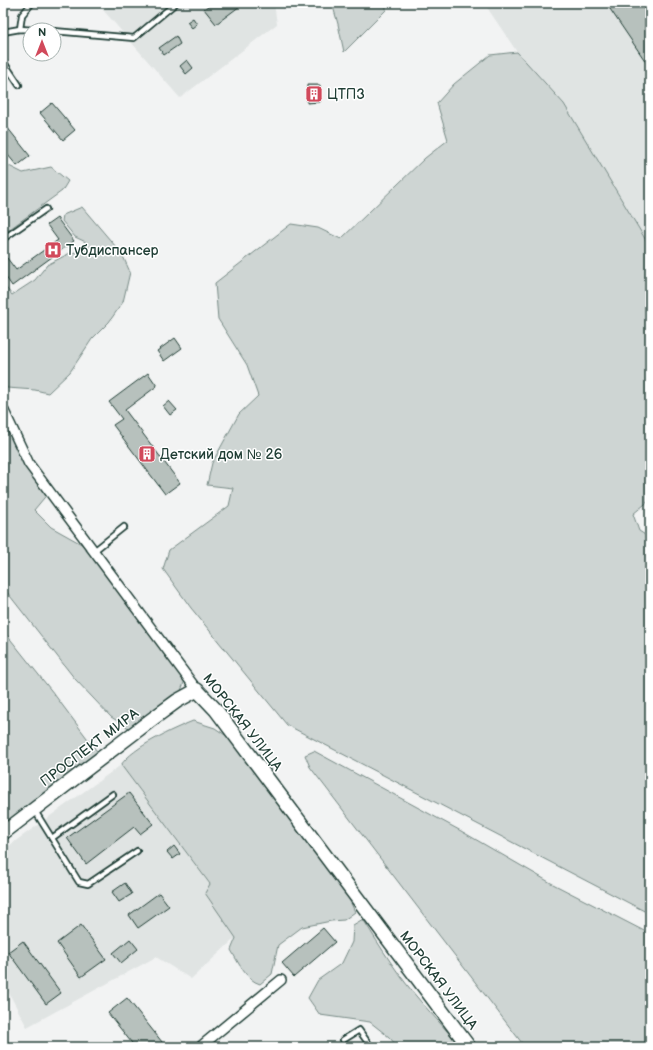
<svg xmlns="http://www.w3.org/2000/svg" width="653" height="1050" font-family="'Balsamiq Sans',sans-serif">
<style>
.built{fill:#e0e4e3}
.green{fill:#ced5d3;stroke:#768984}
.building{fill:#b7c1bd;stroke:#1f3d34}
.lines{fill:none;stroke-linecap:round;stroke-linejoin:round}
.lane-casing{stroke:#1f3d34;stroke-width:8}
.street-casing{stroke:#1f3d34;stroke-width:12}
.secondary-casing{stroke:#1f3d34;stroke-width:16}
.lane{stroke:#fff;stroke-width:4.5}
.street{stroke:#fff;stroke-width:9}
.secondary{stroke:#fff;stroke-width:13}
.labels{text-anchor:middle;stroke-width:3;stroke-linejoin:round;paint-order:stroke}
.poi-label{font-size:14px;fill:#1f3d34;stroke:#fff;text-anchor:start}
.street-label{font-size:14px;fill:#1f3d34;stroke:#fff}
</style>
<rect width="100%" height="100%" fill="#f2f3f3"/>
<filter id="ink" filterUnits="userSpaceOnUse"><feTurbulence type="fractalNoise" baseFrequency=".025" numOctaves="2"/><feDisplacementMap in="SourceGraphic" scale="8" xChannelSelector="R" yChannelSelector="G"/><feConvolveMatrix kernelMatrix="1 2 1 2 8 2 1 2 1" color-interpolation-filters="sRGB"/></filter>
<g filter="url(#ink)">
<g class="built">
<polygon points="97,3 274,3 277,24 180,98"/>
<polygon points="484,3 650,3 650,247 564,104 517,52"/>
<polygon points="121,765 244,930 191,979 156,957 27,1027 3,982 3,850"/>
</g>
<g class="green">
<polygon points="332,3 386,3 386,10 344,52 338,24"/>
<polygon points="517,52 564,104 650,247 650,500 633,514 639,531 650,538 650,914 287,725 191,608 163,569 169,550 229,506 233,488 207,485 212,463 239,414 258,396 247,365 218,319 215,283 291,224 318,228 341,239 425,158 448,140 437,103 454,84 490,55"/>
<polygon points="3,163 23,173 51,167 68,181 62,191 3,234"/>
<polygon points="82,207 122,254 130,272 123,302 109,322 92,339 70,372 48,393 35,390 7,388 3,382 3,284 12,295 35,280 47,265 70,253 84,251 88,243 75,237 62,221 63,215"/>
<polygon points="3,409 49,492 34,510 51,527 94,551 187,675 177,701 135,732 111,717 75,679 3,587"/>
<polygon points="3,630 54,694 102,758 3,833"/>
<path d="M193,721L215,728L231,739L291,822L346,892L355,912L344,920L331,921L302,927L278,945L272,974L260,984C246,980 238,962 231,950L236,938L205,893L210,884L121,765C133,747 173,729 193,721Z"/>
<polygon points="314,751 461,831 551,883 650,934 650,1047 525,1047 310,767 305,755"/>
<path d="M363,919C381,948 399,977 422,1003C435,1018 448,1031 460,1047H398L389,1037L370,1022L320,1015L308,998L318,980L342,963L352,942L353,925Z"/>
</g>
<g class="building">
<polygon points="212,3 244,3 216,24 204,9"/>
<polygon points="613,3 650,3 650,68 608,6"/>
<polygon points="193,18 197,24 192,28 187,22"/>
<polygon points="176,36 180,44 164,55 159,48"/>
<polygon points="187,60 193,68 186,74 180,66"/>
<polygon points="307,85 320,85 320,102 307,103"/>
<polygon points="52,103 75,130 63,140 40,113"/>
<polygon points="3,122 30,156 17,166 3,149"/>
<polygon points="57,218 74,241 12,286 3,273 3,261 7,258 16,270 58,240 47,225"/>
<polygon points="175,338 182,348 164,361 157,351"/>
<polygon points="148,373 157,386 125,410 180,483 165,494 113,425 122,419 109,402"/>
<polygon points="169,401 177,410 170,415 163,406"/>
<polygon points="129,793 153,824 140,834 134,827 86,864 67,838"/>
<polygon points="174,846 180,854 173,859 167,852"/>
<polygon points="125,883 132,894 119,902 112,892"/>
<polygon points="159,893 169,906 138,928 129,915"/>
<polygon points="81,925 106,959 81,977 57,943"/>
<polygon points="323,928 335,942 294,977 282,963"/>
<polygon points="130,939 138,949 121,963 113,953"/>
<polygon points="23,941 61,993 46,1004 8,952"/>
<polygon points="127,998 166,1047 135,1047 108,1013"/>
</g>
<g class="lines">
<g class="lane-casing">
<g id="lane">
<polyline points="20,29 22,15 32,3"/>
<polyline points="54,31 134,38 176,3"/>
<polyline points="3,32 20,29 35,30"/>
<polyline points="3,61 19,85"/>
<polyline points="3,239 46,209"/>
<polyline points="94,551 124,527"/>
<polyline points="35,811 79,882 88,884 137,851"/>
<polyline points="52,838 113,794"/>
<polyline points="343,1040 359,1030 371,1047"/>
</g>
</g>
<g class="street-casing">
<g id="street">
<polyline points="3,409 29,464 197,690"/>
<polyline points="200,1047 281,980"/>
</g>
</g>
<g class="secondary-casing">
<polyline id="secondary" points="3,833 151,720 177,701 197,690 216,710 469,1047"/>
</g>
<use href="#lane" class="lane"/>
<use href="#street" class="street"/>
<use href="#secondary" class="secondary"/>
</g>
</g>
<defs>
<g id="building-square" transform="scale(0.9)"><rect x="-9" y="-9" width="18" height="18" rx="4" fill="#d1495b" stroke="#fff"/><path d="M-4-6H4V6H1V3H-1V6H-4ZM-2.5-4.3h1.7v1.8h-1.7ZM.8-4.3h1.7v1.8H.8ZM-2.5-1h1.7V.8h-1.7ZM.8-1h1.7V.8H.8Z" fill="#fff"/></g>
<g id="hospital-square" transform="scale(0.9)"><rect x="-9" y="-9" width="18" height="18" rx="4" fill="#d1495b" stroke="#fff"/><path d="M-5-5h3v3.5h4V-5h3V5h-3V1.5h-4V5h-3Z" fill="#fff"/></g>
</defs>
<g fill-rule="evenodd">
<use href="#building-square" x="314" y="94"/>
<use href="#hospital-square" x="53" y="250"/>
<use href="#building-square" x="147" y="454"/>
</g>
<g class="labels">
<g class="poi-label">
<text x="327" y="99">ЦТП3</text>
<text x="66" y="255">Тубдиспансер</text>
<text x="160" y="459">Детский дом № 26</text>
</g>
<g class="street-label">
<text transform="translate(243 722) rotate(52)" y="5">МОРСКАЯ УЛИЦА</text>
<text transform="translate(89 747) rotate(-37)" y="5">ПРОСПЕКТ МИРА</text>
<text transform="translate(439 980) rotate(53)" y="5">МОРСКАЯ УЛИЦА</text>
</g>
</g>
<rect width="653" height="1050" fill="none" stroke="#fff" stroke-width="16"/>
<rect x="8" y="8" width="637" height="1034" fill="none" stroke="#1f3d34" stroke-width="1.5" filter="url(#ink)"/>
<g transform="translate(42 42)"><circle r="19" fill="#ffffff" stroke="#a5b1ae"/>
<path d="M0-3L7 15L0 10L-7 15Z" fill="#d1495b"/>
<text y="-6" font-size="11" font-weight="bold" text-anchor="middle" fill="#1f3d34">N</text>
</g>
</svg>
